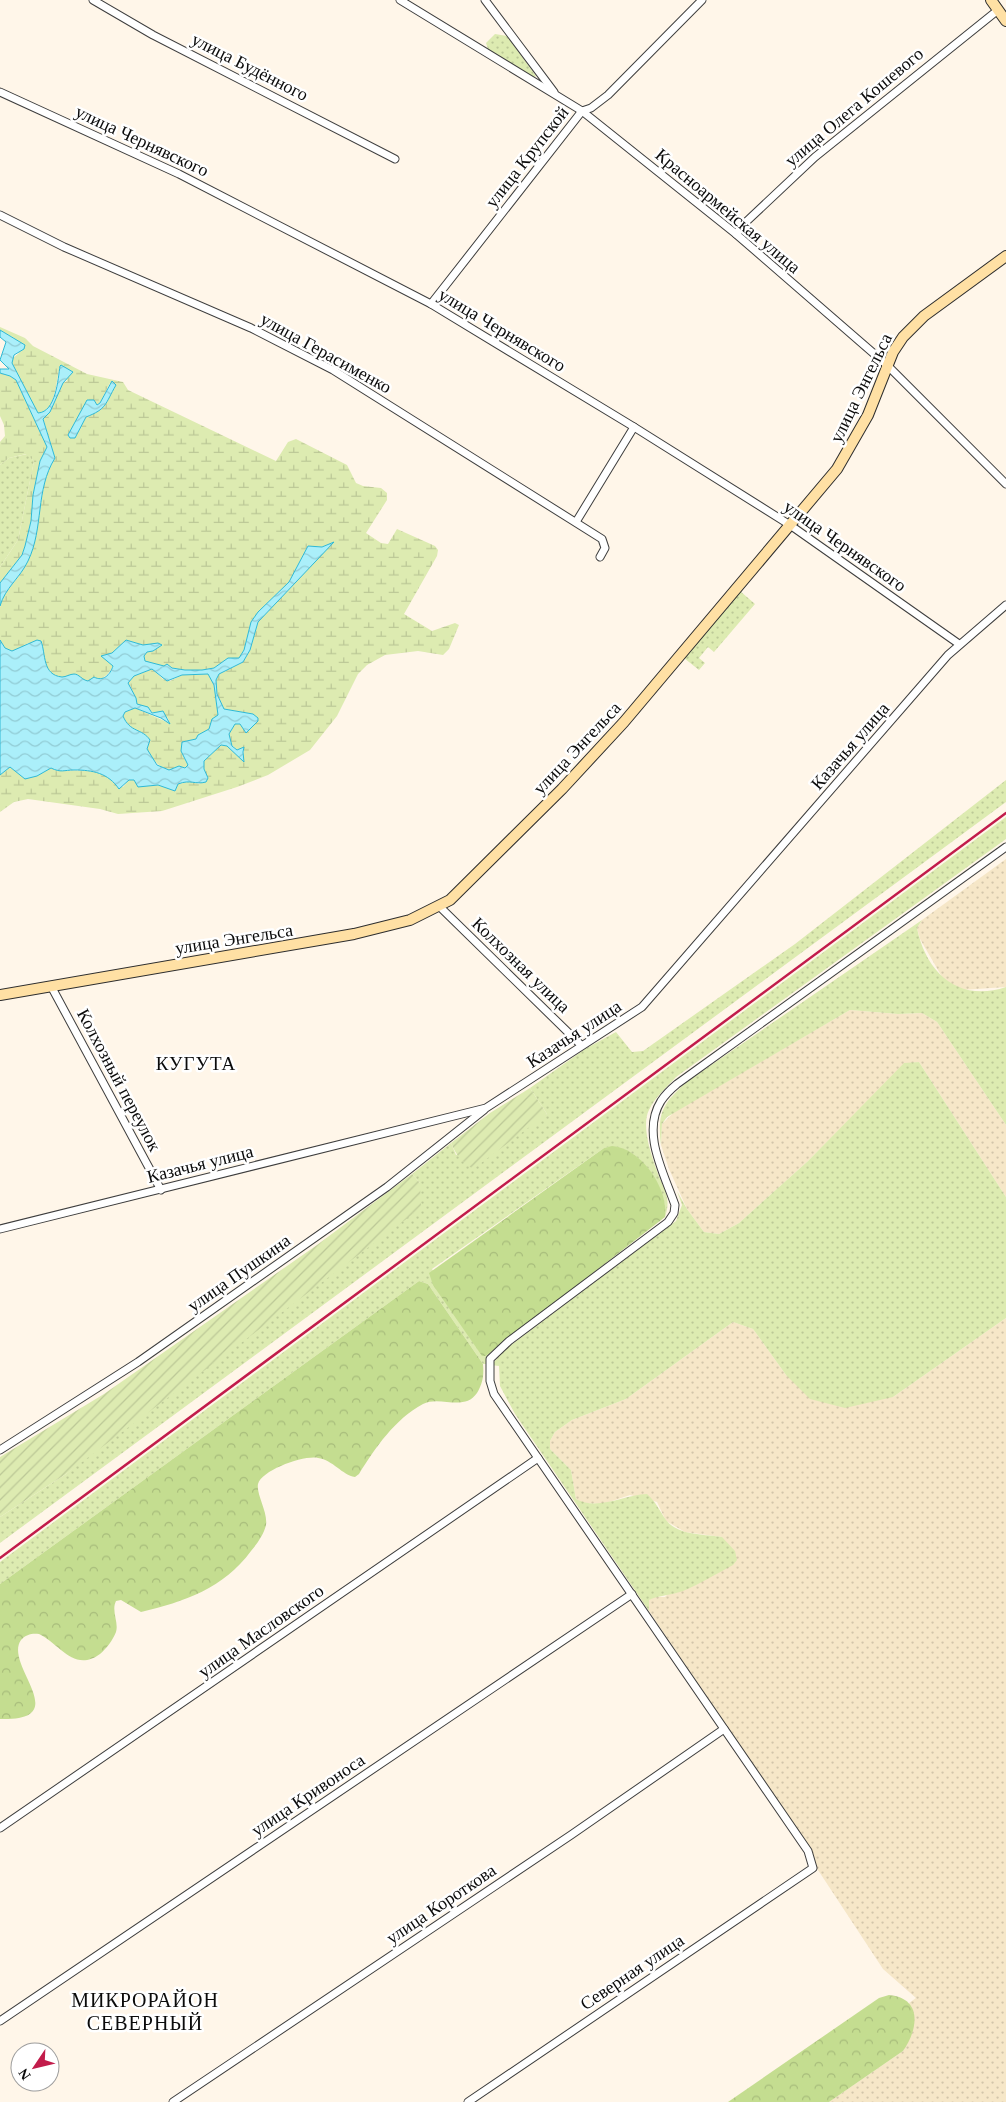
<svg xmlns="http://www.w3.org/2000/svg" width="1006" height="2102" font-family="Georgia,serif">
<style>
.farmland{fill:url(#farmland-dots)}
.grass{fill:url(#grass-dots)}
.forest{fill:url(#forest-crowns)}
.wetland{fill:url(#wetland-marsh);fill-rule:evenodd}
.garden{fill:url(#garden-furrows)}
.water{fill:url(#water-waves);stroke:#2eb9d5;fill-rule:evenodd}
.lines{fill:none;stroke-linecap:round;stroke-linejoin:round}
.street-casing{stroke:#3e3e3e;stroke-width:9}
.secondary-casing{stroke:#2d2d2d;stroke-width:12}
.street{stroke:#fff;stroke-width:7}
.secondary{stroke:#ffe0a4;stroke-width:10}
.rail{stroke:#c21c4b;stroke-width:2.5}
.labels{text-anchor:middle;stroke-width:5;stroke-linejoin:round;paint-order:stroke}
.street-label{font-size:18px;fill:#0b0b0b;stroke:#fff}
.neighbourhood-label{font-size:19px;letter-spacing:1px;fill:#0b0b0b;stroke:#fff}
.quarter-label{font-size:20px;letter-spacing:1px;fill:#0b0b0b;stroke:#fff}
</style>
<defs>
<pattern id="farmland-dots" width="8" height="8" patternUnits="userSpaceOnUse" patternTransform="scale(1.25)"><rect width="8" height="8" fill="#f6e7c8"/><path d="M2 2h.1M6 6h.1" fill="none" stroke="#d2c5aa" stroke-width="1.8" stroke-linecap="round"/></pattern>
<pattern id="grass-dots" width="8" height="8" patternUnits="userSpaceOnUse" patternTransform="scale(1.25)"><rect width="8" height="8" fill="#ddebb1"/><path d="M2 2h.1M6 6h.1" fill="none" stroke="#bcc897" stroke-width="1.8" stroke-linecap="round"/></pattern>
<pattern id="forest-crowns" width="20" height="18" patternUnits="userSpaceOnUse" patternTransform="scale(1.25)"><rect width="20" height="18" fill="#c4dd90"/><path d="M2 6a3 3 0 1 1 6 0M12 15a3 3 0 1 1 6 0" fill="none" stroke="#a7bc7b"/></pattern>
<pattern id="wetland-marsh" width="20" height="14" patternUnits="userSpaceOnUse" patternTransform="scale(1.25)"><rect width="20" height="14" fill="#ddebb1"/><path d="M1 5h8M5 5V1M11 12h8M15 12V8" fill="none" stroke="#bcc897"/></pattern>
<pattern id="garden-furrows" width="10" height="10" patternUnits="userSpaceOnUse" patternTransform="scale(1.25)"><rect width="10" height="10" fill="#ddebb1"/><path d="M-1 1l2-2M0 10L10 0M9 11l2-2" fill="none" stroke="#bcc897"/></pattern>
<pattern id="water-waves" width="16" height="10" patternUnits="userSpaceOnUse" patternTransform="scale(1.25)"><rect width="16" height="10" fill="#abeffa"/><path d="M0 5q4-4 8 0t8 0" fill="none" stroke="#92ccd5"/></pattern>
</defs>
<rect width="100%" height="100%" fill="#fff6e9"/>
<g class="farmland">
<polygon points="1006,859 1006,987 962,990 954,987 942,977 920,939 917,928 922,920"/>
<polygon points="850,1010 898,1014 922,1013 937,1022 1006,1125 1006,1197 919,1062 904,1064 808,1161 739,1223 719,1234 704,1232 687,1209 669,1169 661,1145 662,1124 674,1112"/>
<polygon points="1006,1318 1006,2102 829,2102 903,2051 914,2015 909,2003 916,1998 883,1969 816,1867 811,1851 649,1611 649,1600 653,1597 665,1597 722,1537 685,1532 666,1521 657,1502 630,1495 603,1504 583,1503 576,1499 571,1470 550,1449 550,1441 555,1432 572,1420 626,1399 733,1322 753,1329 786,1375 893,1397"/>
</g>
<g class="grass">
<polygon points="495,34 507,36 536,76 534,77 488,49 486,43"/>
<polygon points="27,454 34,461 18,540 0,567 0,465 9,458"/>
<polygon points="740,591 755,604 714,652 708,647 699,658 705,663 699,670 684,658"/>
<polygon points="1006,780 1006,802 0,1543 0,1517 66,1474 420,1183 412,1174 451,1143 456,1155 547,1114 530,1088 585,1049 616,1032 632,1052 643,1051 795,944"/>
<path d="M1006,817V839L676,1077C667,1087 655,1097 649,1110C640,1127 654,1164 661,1181C667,1194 670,1203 665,1217C669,1188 635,1141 604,1148L432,1269L486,1356L490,1353L487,1364H483L428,1284L419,1281L0,1584V1562Z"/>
<path d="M922,920L917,928C926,973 959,1003 1006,987V1125L937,1022L922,1013L898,1014L850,1010L667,1117L662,1124L661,1145C657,1112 663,1103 688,1081Z"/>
<path d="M919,1062L1006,1197V1318L893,1397L845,1408L810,1399L786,1375L753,1329L733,1322L626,1399L572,1420L555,1432L550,1441V1449L571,1470L576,1499C598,1511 623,1495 647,1494C656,1502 659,1510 666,1520C678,1536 705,1534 722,1537L735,1551L737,1560L733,1565C716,1574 700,1584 683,1591C673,1595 655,1596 649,1600V1611L515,1414L500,1386L499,1366L491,1365L507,1348L676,1221L682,1205L677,1191L687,1209L704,1232L719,1234L739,1223L808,1161L904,1063Z"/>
</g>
<g class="forest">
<path d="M612,1146C641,1148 669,1189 665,1217L486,1356H482L433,1285L429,1273L604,1148Z"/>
<path d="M419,1281L428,1284L483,1364C484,1375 483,1383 477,1393C464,1412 440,1395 423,1404C395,1419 375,1448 359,1474L355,1477C342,1475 333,1460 318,1458C304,1455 262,1470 258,1484C256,1494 268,1512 266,1525C264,1534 257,1544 251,1551C224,1588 184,1602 141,1612L121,1600L116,1601C111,1611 119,1622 116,1632C113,1640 106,1649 100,1654C74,1673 60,1644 39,1634C33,1633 26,1634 21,1640C3,1665 76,1721 0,1719V1584Z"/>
<path d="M889,1995C923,1998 918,2030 903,2051L829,2102H728L879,1998Z"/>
</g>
<g class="wetland">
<path d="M0,327L25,338L33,346L87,374L123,382L128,390L276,461L288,442L296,439L347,465L356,483L363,486L381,488L387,493V500L366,533L381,543L388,544L397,529L435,546L438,550L437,556L404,614L432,631L455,623L459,625L449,649L443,655L418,651L385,655L367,665L358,674L337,716L310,750L268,775L237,787L162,811L118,814L100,809L28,799L14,802L0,812V775L10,767L25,779L37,776L51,768C67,773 82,768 99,773C108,775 114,782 123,787L129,780H134L138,786L158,785L175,791L178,784L191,781L199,784L208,778L204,769V761L221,745L227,746L243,761L244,747L237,750L229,742V734L235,724H240L246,733L258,721L253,714L224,709L217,694L216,680L219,674L243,662L250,650L258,622L332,543L322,547L308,546L289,582L258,612L251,622L244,650L239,658L228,659L214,668L202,670H185L150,664L145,661L144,656L147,652L161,646L143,645L126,640L112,653L102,657L113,665C110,676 93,687 82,680C76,676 82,677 76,675C71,674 66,678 60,677C45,674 43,658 43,646L28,643L19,650L12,651L5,648L0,640V607L3,596L19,576L32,550L46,475L55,458L43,418L50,412L63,383L67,381L61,365C55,376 58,412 38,413L12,364V359L19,353L14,338L0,330ZM110,383L115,387C101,405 111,407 86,417L75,438L68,435C76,422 87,408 100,403Z"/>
<polygon points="0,373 10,376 16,380 47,447 40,461 33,495 31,521 25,546 22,555 0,583 0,567 18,540 34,461 26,454 9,458 0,465 0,442 5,436 4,425 0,416"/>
<path d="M152,669L163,679L170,681L182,675L208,674L214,685L218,715C212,719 213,723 209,729C204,734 198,733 196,739L182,742L183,756L188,765C171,779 154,765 147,749L150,740C142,728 130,733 123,716L125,712L135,708L169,723L168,718C159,712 146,712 138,705C133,700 134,689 128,683L134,676Z"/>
</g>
<g class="garden">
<path d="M530,1088L547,1114L473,1169C462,1162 456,1155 451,1143L490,1113Z"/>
<polygon points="412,1174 420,1183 421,1208 66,1474 0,1517 0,1457 104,1394 317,1245"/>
</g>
<g class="water">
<path d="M0,330L25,345L24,349L14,355L12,363L38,413C56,412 58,379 60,366L61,365L73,372L63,383L50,412L43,419L55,458C35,490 44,528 28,561C20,578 5,588 0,606V583L22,555L25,546L31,521L33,495L40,461L47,447L16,380L10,376L0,373V369H9L0,360L6,342L0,337Z"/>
<path d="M112,381L116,385C105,404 107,409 86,417L75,438H70L68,435L87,400H94L97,405L100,403Z"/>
<path d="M334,542L258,622L250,650L243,662L219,674L216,680L217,694L224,709L253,714L258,718V721L246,733L240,724H235L229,734L232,746L237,750L244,747L243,752L244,762L227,746L221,745L204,761V769L208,778L206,782C195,785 191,779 178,784L175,791L158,785L138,787L134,780H129L119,789C108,773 93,770 74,770C64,770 61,773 51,768L37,776L25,779L10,767L0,775V640L5,648L12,651L37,640L41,641C46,654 42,675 62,677C66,677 70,674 74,674C79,674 82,680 88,681L94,677C103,682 110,675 113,666L101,656L112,653L126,640L143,645L158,643L162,645L153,651L147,652L144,656L145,661L164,666L167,664L172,668L185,670H202L214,668L228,658H239L244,650L251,622L258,612L289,582L308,546L322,547ZM152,669L167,681L182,675L208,674L214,685L218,715L212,719L209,729L198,735L196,739L182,742L181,751L188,765L185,768L179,766L169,770L157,765L147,749L150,740C142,728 130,733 123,716L125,712L135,708L161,718L170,724L163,711L152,713L148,707L137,704L136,698L128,683L134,676Z"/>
</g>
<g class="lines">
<g class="street-casing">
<g id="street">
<polyline points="93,0 153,35 395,159"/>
<polyline points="400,0 582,111 736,234 887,365 1006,484"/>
<polyline points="485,0 554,92"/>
<polyline points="0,92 179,174 431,304 634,427 790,525 959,644"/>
<polyline points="0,215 64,247 251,328 333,370 602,539 605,548 600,557"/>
<polyline points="736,234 747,221 815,157 998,10"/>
<polyline points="431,304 582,111 591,108 608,95 702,0"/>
<polyline points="576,522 634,427"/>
<polyline points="440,907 581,1045"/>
<polyline points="51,986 161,1190"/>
<polyline points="0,1229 486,1108 642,1007 948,655 1006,605"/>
<polyline points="0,1450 138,1362 387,1187 484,1110"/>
<polyline points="0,1828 538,1458"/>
<polyline points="0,2021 632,1594"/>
<polyline points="173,2102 571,1835 724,1729"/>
<path d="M468,2102L813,1868L808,1851L494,1394L490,1381V1359L509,1341L668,1222L674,1213L675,1205C664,1173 641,1133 661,1101C665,1095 671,1089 677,1084L1006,847"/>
</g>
</g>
<g class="secondary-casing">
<g id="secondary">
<polyline points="991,0 1006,21"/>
<polyline points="0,995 354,934 410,920 450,900 562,789 624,722 837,469 868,415 893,352 903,337 924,316 1006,256"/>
</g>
</g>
<use href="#street" class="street"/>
<use href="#secondary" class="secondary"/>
<polyline class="rail" points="0,1558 1006,813"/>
</g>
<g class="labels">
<g class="street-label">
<text transform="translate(250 67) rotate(27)" y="6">улица Будённого</text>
<text transform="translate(854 107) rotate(-40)" y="6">улица Олега Кошевого</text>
<text transform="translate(142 141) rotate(25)" y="6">улица Чернявского</text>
<text transform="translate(527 157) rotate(-52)" y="6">улица Крупской</text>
<text transform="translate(728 211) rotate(40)" y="6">Красноармейская улица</text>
<text transform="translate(502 330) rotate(31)" y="6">улица Чернявского</text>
<text transform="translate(326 353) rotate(29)" y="6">улица Герасименко</text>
<text transform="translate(861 388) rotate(-64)" y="6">улица Энгельса</text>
<text transform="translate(845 546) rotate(35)" y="6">улица Чернявского</text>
<text transform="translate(850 746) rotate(-49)" y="6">Казачья улица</text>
<text transform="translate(577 748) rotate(-47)" y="6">улица Энгельса</text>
<text transform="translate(234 939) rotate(-9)" y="6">улица Энгельса</text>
<text transform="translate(521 965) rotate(44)" y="6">Колхозная улица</text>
<text transform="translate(574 1034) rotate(-33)" y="6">Казачья улица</text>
<text transform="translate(119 1080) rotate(62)" y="6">Колхозный переулок</text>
<text transform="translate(200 1164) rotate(-14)" y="6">Казачья улица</text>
<text transform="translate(239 1273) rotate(-35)" y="6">улица Пушкина</text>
<text transform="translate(261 1631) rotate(-35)" y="6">улица Масловского</text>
<text transform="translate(308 1795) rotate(-34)" y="6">улица Кривоноса</text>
<text transform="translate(441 1904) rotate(-34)" y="6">улица Короткова</text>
<text transform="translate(632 1972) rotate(-34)" y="6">Северная улица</text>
</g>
<g class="neighbourhood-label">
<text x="196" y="1070">КУГУТА</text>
</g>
<g class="quarter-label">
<text x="145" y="2007">МИКРОРАЙОН<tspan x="145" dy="23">СЕВЕРНЫЙ</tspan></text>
</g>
</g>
<g transform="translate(35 2067) rotate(235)"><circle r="24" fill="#ffffff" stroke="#9d9d9d"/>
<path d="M0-4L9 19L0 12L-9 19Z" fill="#c21c4b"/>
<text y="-8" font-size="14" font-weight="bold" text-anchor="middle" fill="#0b0b0b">N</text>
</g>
</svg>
